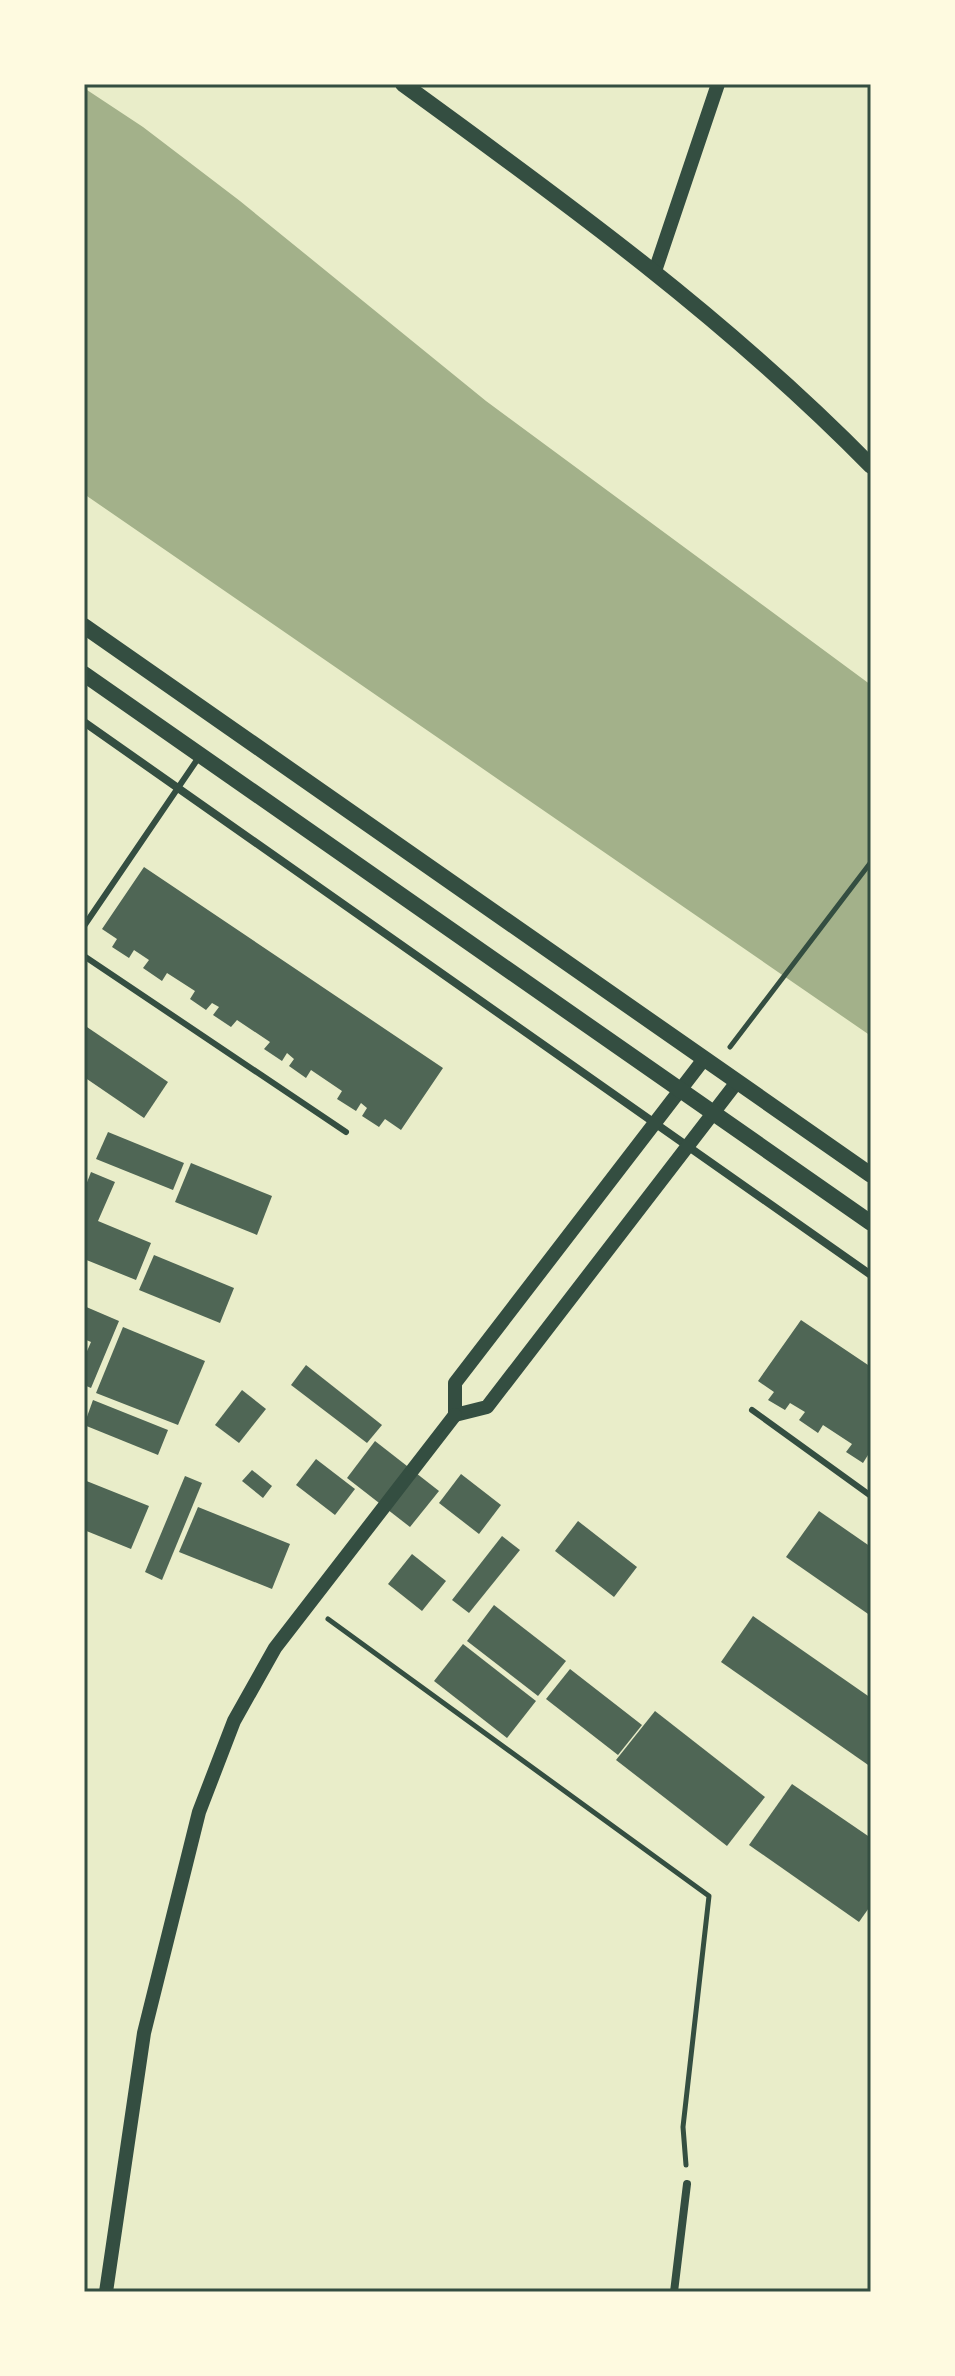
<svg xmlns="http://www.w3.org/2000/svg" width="955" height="2376" font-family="Montserrat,sans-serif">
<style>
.water{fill:#a3b18a}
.building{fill:#4f6655}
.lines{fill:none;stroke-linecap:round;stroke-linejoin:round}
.path{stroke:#344e41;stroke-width:5}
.service{stroke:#344e41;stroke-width:6}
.minor{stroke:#344e41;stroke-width:8}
.tertiary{stroke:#344e41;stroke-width:14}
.secondary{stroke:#344e41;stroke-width:16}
.neatline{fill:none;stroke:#344e41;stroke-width:3}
</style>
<rect width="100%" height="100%" fill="#e9edc9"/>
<polygon class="water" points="84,88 143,127 240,201 486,401 871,685 871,1036 84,494"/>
<g class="building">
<polygon points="144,867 443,1068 401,1130 385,1119 379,1127 362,1116 367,1108 361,1103 356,1111 337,1099 342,1091 311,1070 306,1078 289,1066 294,1059 287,1053 282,1061 264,1049 270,1042 237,1020 231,1027 213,1015 219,1007 212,1003 206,1010 190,999 195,991 167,973 162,981 143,968 149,960 134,950 129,958 112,947 117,939 102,929"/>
<polygon points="84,1025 168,1082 144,1118 84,1077"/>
<polygon points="108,1132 184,1163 173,1190 96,1159"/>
<polygon points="191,1163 272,1196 257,1235 175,1202"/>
<polygon points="91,1172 115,1182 98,1221 151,1243 136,1280 84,1259 84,1190"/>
<polygon points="154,1255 234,1288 220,1323 139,1290"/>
<polygon points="84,1306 119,1321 91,1388 84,1385 84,1358 91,1342 84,1339"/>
<polygon points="801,1320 871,1367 871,1457 868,1455 863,1463 846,1452 852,1444 823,1425 818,1433 799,1420 805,1412 790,1403 785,1410 768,1400 774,1392 758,1381"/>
<polygon points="123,1327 205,1361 178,1425 96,1393"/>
<polygon points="306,1365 382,1425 367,1443 291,1385"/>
<polygon points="242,1390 266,1409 239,1443 215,1425"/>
<polygon points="93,1400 168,1430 158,1455 84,1425"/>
<polygon points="375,1441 439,1491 410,1527 347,1478"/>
<polygon points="316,1459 355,1489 335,1515 296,1485"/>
<polygon points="252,1470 272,1486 263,1498 242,1481"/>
<polygon points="461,1474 501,1505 479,1534 439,1503"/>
<polygon points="185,1476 202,1483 162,1580 145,1572"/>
<polygon points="84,1480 149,1506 131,1549 84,1530"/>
<polygon points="198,1507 290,1544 272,1589 179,1552"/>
<polygon points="819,1511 871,1547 871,1616 786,1557"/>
<polygon points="578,1521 637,1567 614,1597 555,1551"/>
<polygon points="502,1536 520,1550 469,1613 452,1600"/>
<polygon points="412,1554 446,1581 422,1611 388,1584"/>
<polygon points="494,1605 566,1661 538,1696 467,1641"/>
<polygon points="753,1616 871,1698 871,1767 721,1662"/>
<polygon points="463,1644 536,1701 507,1738 434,1681"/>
<polygon points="570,1669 642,1725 618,1755 546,1699"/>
<polygon points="655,1711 765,1797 727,1846 616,1760"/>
<polygon points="792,1784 871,1838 871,1905 859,1922 749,1845"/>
</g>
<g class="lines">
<g class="path">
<polyline points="730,1047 871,862"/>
<polyline points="328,1619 709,1896 683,2127 686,2165"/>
</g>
<g class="service">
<polyline points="84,926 199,757"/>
<polyline points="84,956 346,1132"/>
<polyline points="752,1410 871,1496"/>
</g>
<g class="minor">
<polyline points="84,722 871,1275"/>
<polyline points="674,2292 687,2184"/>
</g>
<g class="tertiary">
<polyline points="655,271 718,84"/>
<polyline points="455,1415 487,1407 737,1082"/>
<polyline points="455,1415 455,1383 704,1059"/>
<polyline points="106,2292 144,2033 199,1812 234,1721 275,1648 455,1415"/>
</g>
<g class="secondary">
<path d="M403,84C567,203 729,321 871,466"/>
<polyline points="84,626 871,1175"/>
<polyline points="84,674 871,1223"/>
</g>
</g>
<rect width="955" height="2376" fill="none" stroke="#fefae0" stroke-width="172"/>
<rect x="86" y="86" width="783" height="2204" class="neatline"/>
</svg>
